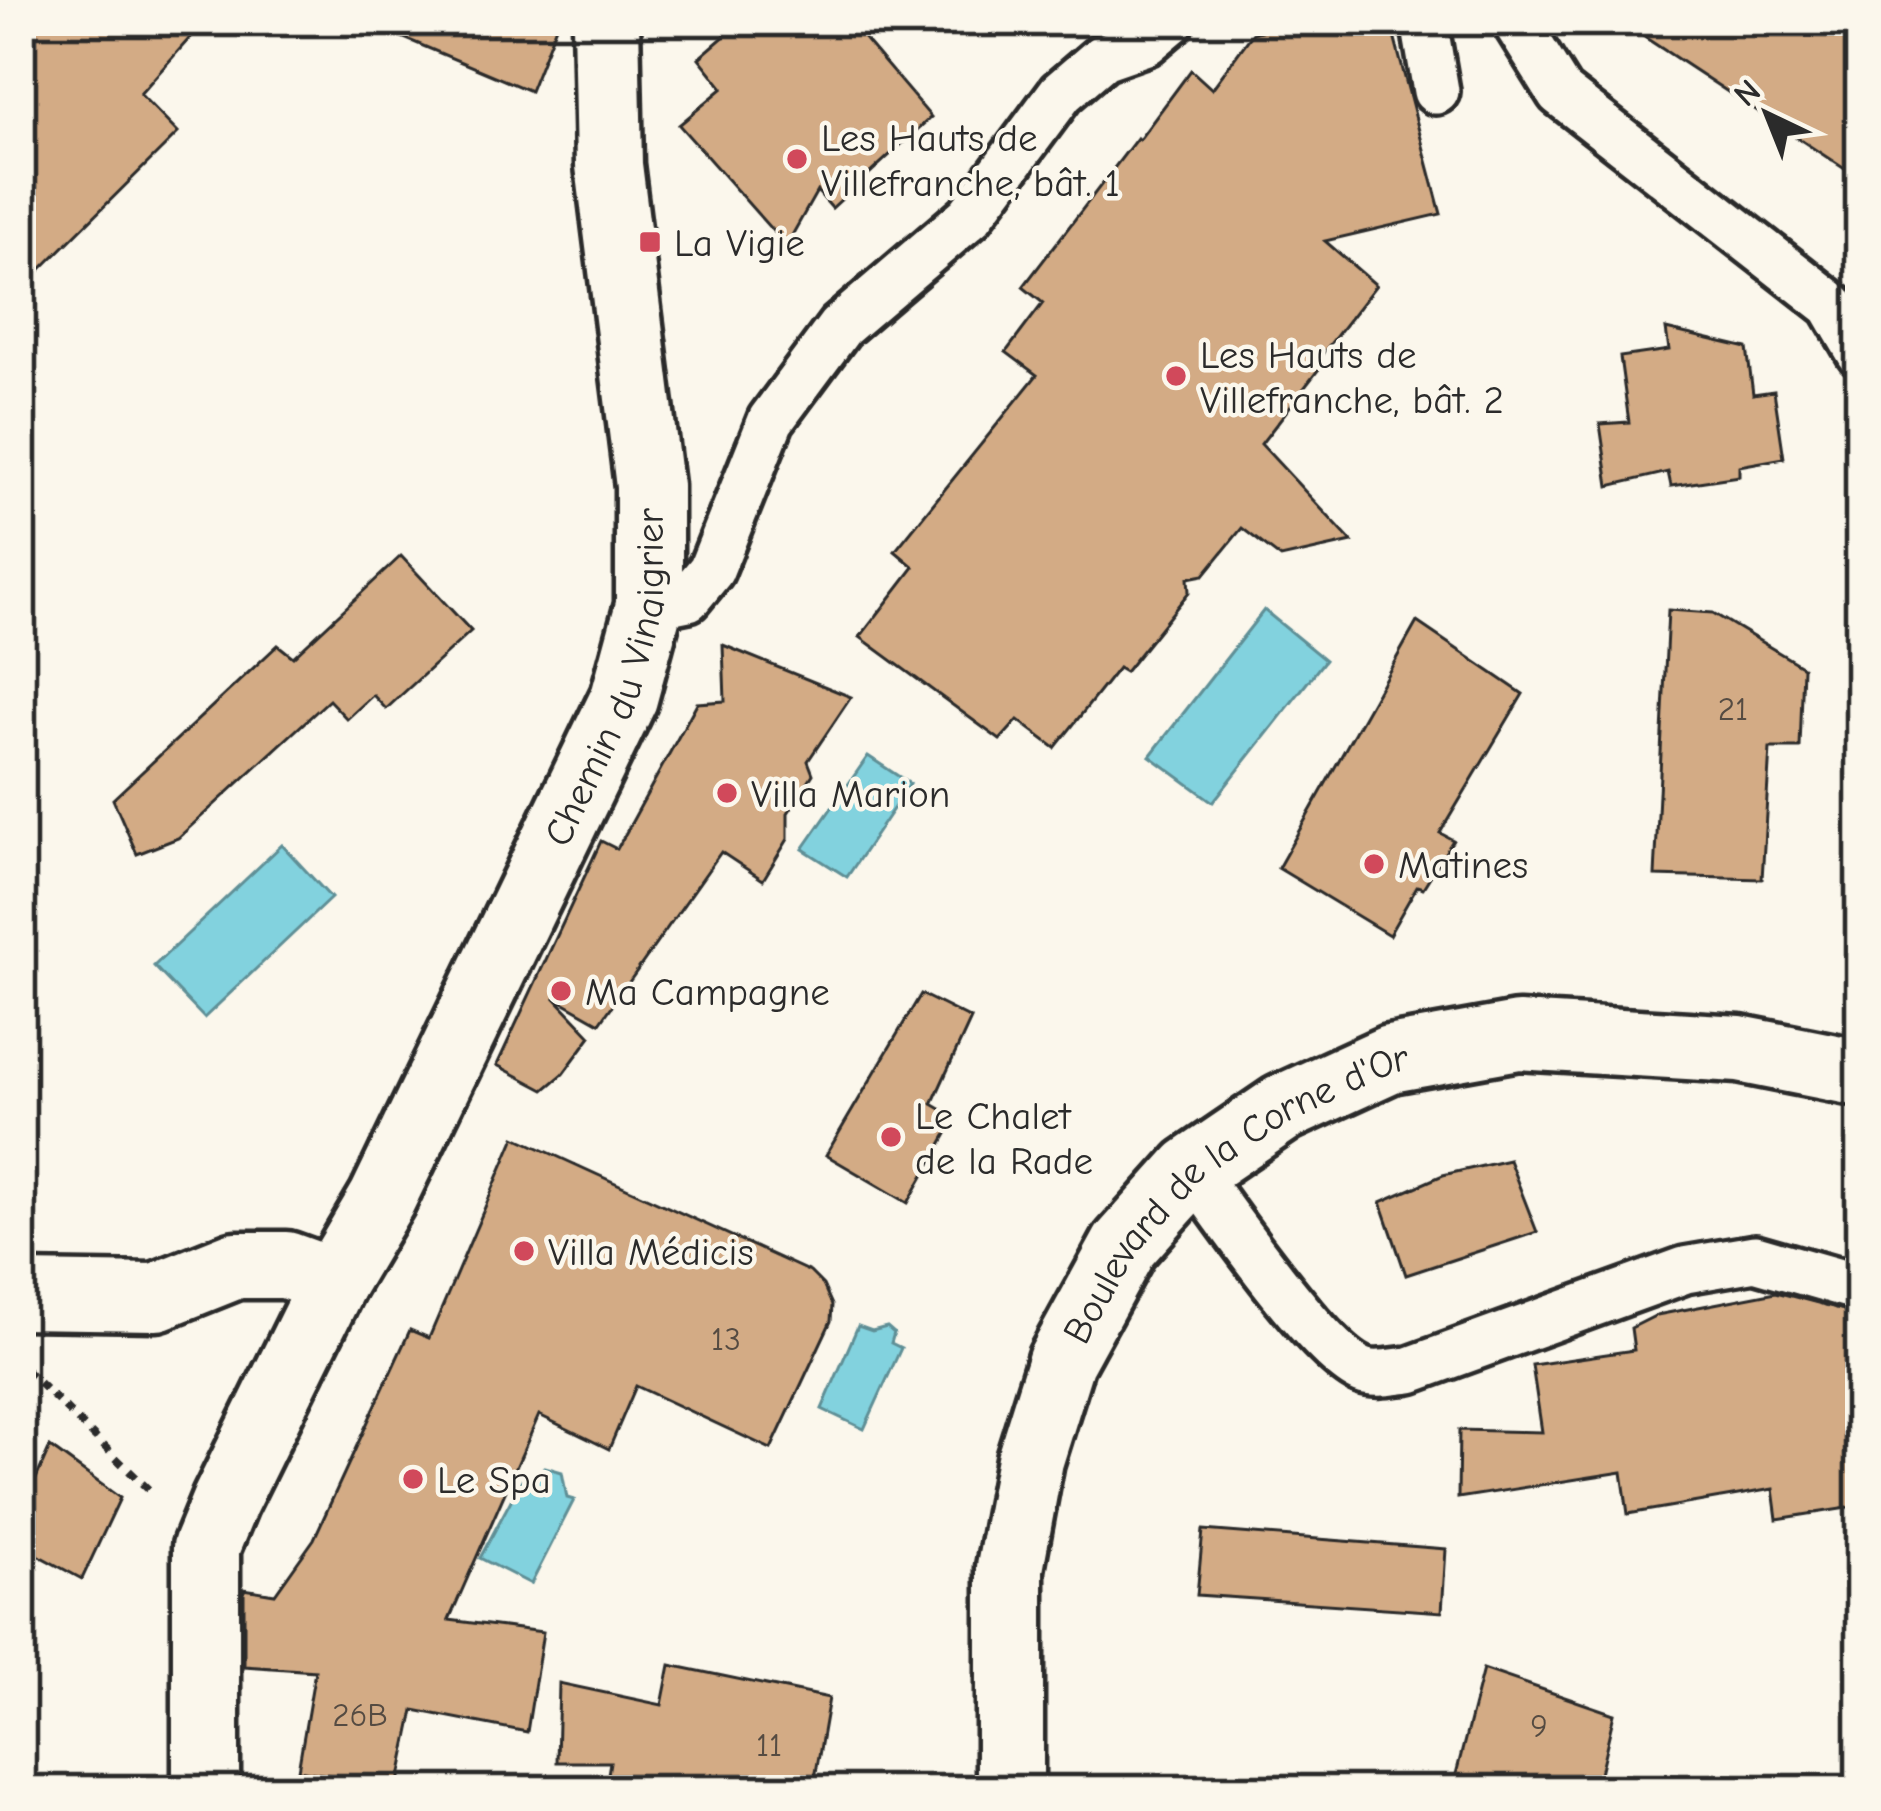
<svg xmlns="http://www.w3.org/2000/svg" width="1881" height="1811" font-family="'Comic Neue',sans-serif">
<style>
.water{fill:#82d2de;stroke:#5f8f96;stroke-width:3}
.building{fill:#d3ab85;stroke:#2b2b2b;stroke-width:3}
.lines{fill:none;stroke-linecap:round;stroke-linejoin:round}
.service-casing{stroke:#2b2b2b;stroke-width:54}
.minor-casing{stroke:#2b2b2b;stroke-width:75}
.primary-casing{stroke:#2b2b2b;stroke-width:75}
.path{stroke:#2b2b2b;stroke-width:8;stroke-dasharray:9 9;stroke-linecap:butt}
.service{stroke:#fbf7ec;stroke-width:45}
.minor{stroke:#fbf7ec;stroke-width:66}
.primary{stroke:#fbf7ec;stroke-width:66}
.poi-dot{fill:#d1495b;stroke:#fbf7ec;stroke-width:4.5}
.labels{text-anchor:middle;stroke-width:9;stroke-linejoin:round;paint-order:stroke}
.number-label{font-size:33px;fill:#554b42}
.poi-label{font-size:39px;fill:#2b2b2b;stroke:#fbf7ec;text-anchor:start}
.street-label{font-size:39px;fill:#2b2b2b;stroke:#fbf7ec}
</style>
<rect width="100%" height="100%" fill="#fbf7ec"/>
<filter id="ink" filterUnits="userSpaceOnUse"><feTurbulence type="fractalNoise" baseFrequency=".00833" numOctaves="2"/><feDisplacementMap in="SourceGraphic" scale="24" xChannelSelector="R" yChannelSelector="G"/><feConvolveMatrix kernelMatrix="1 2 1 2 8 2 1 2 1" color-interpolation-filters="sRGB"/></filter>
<g filter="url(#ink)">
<g class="water">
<polygon points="1264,610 1325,660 1213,802 1150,756"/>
<polygon points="868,756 910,784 847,877 803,849"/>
<polygon points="282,845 331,898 204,1018 154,966"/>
<polygon points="858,1326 872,1331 887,1327 894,1333 891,1343 901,1348 864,1429 822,1409"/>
<polygon points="545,1467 562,1472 567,1498 574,1500 531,1584 480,1558 524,1476 530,1478"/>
</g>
<g class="building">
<polygon points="21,21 205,21 140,94 178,133 21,289"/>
<polygon points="364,21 558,21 530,91"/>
<polygon points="742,21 849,21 931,117 832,208 817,191 786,246 679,125 723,88 699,58"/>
<polygon points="1299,21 1390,21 1441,214 1325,241 1376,285 1317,361 1322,365 1261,444 1352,542 1281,558 1242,528 1204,575 1188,578 1189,592 1125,672 1118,668 1055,748 1018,720 1000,740 860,637 914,567 895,551 1037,375 1006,352 1043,303 1023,287 1137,138 1139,140 1191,70 1212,89 1253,33"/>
<polygon points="1620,21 1860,21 1860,179"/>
<polygon points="1666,329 1747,348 1753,394 1774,391 1784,458 1739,466 1739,476 1671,486 1668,472 1609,486 1600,424 1629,422 1620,357 1669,350"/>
<polygon points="401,556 471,631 386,709 373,695 347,719 329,700 178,838 137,854 113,799 278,645 293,657"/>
<polygon points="1668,610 1713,613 1803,667 1800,748 1770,748 1762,879 1655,876"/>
<polygon points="1417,622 1523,694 1440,833 1453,840 1423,888 1417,886 1389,935 1278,868"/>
<polygon points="723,645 851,697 808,761 813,774 788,813 788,839 763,880 721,852 600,1023 554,997 591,1036 563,1074 544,1090 497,1065 601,841 617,849 697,703 725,701"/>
<polygon points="921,994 971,1019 932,1104 956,1118 908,1203 826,1155"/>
<polygon points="515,1137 810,1272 823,1285 832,1305 831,1321 771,1449 636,1386 609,1449 539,1415 449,1620 543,1632 527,1732 414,1710 398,1787 298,1770 315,1671 244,1666 244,1589 275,1594 314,1539 410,1330 429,1338"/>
<polygon points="1509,1160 1537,1232 1406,1275 1381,1202 1443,1175"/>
<polygon points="1776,1292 1860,1314 1860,1506 1777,1519 1773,1489 1628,1514 1622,1472 1458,1498 1459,1430 1542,1432 1532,1365 1634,1350 1631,1328 1657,1315"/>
<polygon points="50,1447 120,1498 82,1579 21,1546 21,1513"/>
<polygon points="1203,1530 1446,1549 1442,1612 1197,1595"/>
<polygon points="670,1665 829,1698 813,1790 652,1790 607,1780 610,1762 557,1762 559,1683 662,1705"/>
<polygon points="1483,1669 1614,1714 1596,1790 1452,1790"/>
</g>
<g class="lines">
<g class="service-casing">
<g id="service">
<polyline points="1424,21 1436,91"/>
<polyline points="1515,21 1560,93 1832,305 1860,353"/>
<polyline points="649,606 688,598 711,570 771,420 840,327 970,216 1061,93 1103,57 1146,42 1171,21"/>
<path d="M1192,1170C1223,1213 1320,1354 1363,1371C1376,1376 1396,1371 1410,1370L1685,1270L1755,1258L1860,1288"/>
</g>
</g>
<g class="minor-casing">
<g id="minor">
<polyline points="21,1295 156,1297 236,1265 286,1265 333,1282"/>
<path id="s1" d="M206,1790V1547L225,1501L333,1282L382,1199L624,698L649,606V486L609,165L606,21"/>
</g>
</g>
<g class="primary-casing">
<g id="primary">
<path id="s2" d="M1010,1790V1568L1030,1460L1061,1361L1124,1246L1192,1170L1283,1108L1390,1059L1518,1036L1739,1049L1860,1073"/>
</g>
</g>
<polyline class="path" points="26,1370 153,1494"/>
<use href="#service" class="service"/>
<use href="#minor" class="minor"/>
<use href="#primary" class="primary"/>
</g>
</g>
<g class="poi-dot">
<circle cx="797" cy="159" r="12"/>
<rect x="638" y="230" width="24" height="24" rx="6"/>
<circle cx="1176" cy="376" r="12"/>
<circle cx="727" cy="793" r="12"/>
<circle cx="1374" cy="864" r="12"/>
<circle cx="561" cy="991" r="12"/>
<circle cx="891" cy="1137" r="12"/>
<circle cx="524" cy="1251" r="12"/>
<circle cx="413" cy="1479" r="12"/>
</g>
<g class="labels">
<g class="number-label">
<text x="1733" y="720">21</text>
<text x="726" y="1350">13</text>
<text x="360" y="1726">26B</text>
<text x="1539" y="1737">9</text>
<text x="769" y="1756">11</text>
</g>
<g class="poi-label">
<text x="821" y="151">Les Hauts de<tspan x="821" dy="45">Villefranche, bât. 1</tspan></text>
<text x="674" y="256">La Vigie</text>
<text x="1200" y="368">Les Hauts de<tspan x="1200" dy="45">Villefranche, bât. 2</tspan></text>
<text x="751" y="807">Villa Marion</text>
<text x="1398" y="878">Matines</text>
<text x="585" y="1005">Ma Campagne</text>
<text x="915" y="1129">Le Chalet<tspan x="915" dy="45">de la Rade</tspan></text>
<text x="548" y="1265">Villa Médicis</text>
<text x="437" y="1493">Le Spa</text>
</g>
<g class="street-label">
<text dy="14" stroke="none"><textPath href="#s1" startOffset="1206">Chemin du Vinaigrier</textPath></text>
<text dy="14" stroke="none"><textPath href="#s2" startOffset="687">Boulevard de la Corne d'Or</textPath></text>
</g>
</g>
<rect width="1881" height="1811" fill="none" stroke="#fbf7ec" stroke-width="72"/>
<rect x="36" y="36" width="1809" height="1739" fill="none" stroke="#2b2b2b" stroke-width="4.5" filter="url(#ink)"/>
<g transform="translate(1767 114) rotate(317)" stroke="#fbf7ec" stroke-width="9" paint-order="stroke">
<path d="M0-9L21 45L0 30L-21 45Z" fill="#2b2b2b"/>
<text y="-18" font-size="33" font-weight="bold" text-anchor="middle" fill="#2b2b2b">N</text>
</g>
</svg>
